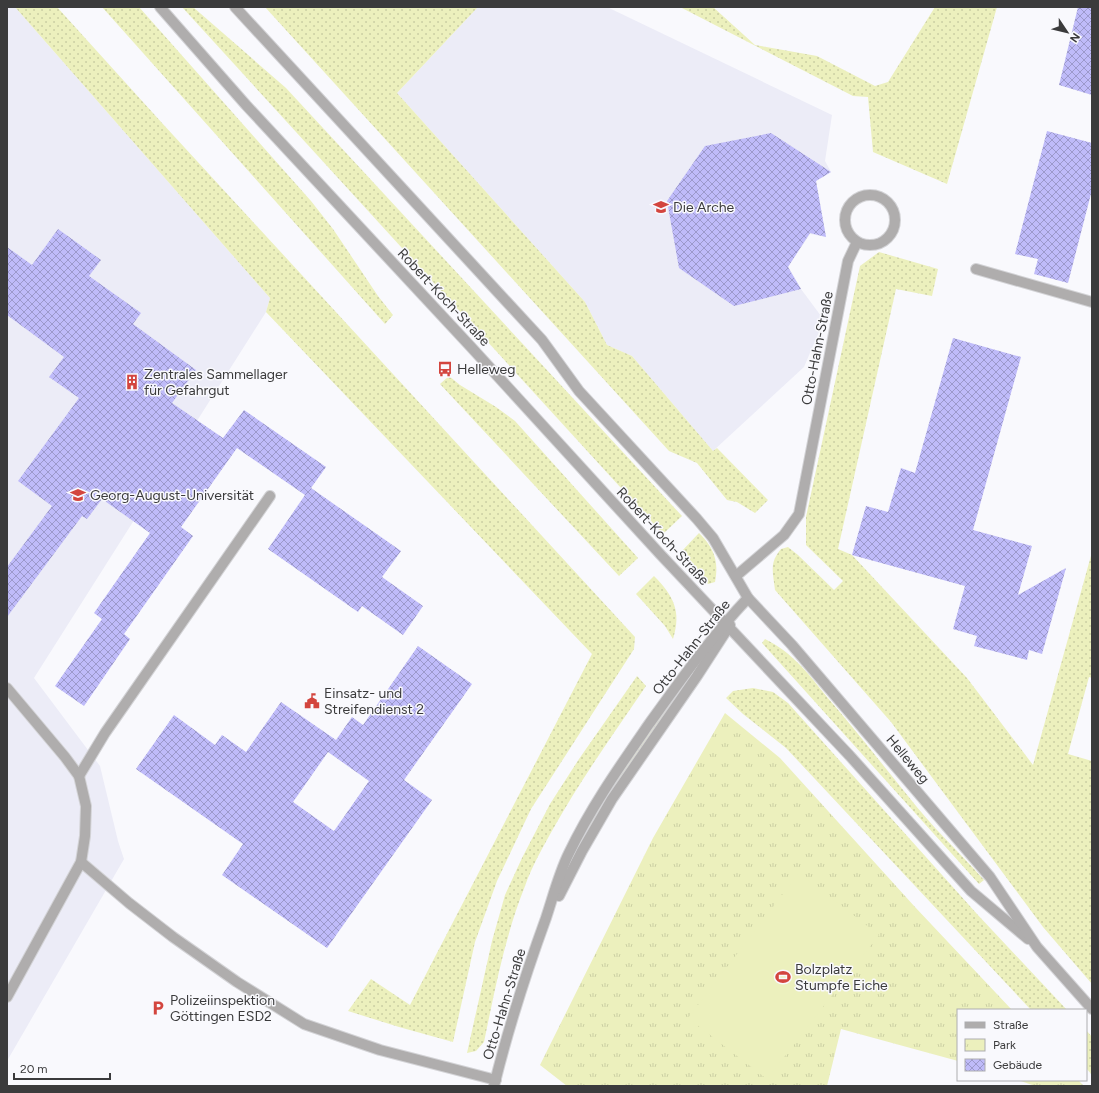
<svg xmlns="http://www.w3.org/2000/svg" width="1099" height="1093" font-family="Figtree,sans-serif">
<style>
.built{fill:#ececf7}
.grass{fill:url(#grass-dots)}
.park{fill:url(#park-tufts)}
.garden{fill:#ecf0bd}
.building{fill:url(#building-cross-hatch);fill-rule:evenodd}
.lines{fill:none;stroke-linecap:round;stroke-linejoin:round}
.minor-casing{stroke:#d3d3d6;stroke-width:12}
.minor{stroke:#afadad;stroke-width:10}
.labels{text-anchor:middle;stroke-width:3;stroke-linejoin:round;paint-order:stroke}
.poi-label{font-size:14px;fill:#3b3b3c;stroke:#f9f9fd;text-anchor:start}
.street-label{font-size:14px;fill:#3b3b3c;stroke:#f9f9fd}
</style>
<defs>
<pattern id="grass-dots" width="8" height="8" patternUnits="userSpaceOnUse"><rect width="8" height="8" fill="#ecf0bd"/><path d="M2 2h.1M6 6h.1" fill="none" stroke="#cbcfa3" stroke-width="1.8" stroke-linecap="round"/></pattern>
<pattern id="park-tufts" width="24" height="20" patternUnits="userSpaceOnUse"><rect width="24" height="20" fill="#ecf0bd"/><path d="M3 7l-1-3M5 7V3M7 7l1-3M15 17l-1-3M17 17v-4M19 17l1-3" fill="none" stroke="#cbcfa3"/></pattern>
<pattern id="building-cross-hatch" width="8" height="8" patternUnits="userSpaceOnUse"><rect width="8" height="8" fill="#bfbbf9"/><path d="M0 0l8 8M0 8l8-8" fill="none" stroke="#9c99cb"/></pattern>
</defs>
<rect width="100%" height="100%" fill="#f9f9fd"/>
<g class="built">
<polygon points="7,7 15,7 270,298 266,312 34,678 100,766 118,841 124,859 7,1061"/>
<polygon points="478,7 607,7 832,115 825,161 831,172 816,181 826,237 810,234 788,267 801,289 824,320 804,367 713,451 632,356 607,345 585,302 397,93"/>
</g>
<g class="grass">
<polygon points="15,7 57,7 162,123 635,637 634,649 531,809 497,881 475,942 453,1042 399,1027 348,1011 371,979 410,1005 592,654 266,312 270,298"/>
<polygon points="102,7 139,7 311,201 333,229 378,296 393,315 385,324"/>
<polygon points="182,7 193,7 286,88 682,516 663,534"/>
<polygon points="265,7 478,7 397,93 585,302 607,345 632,356 713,451 717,448 768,500 755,513 737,502 727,500 697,463 669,451"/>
<polygon points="680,7 713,7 755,45 817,56 875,86 888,82 935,7 997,7 947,184 873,152 868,97 853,96"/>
<path d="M879,252L938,269L932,296L896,289L838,549L852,555L967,678L1033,765L1092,552V678L1089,677L1068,754L1092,761V984L1043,927L891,722L775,590C773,572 769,563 781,549L788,547L798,555L834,590L843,581L806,545V517L860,266Z"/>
<polygon points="449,376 460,385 496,407 515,421 638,558 619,576 440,384"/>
<path d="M699,533C714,548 719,561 715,582L708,584L680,553Z"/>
<path d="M654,576C673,595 682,611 673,639L665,626L636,594Z"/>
<path d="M765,639C793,653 808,673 827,697C855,729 881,763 908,796C931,826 959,852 984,880L979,884L762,643Z"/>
<polygon points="687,674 692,679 592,828 586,824"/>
<path d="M637,676L646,686C614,733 581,779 553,829C543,847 532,866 525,886C505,936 495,989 484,1042L476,1051L467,1053L492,941L505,895L522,858L550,804L579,759Z"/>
<polygon points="753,688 773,692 788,703 977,914 1067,1010 1031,1010 786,748 743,714 726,698 733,691"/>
<polygon points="1086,1030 1092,1037 1092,1075 1086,1068"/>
</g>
<g class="park">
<polygon points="725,713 780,758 915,907 1012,1010 958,1010 958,1061 841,1029 827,1086 567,1086 540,1065 653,838"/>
<polygon points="1018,1080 1078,1080 1084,1086 1035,1086"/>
</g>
<polygon class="garden" points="799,873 879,935 767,1079 688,1018"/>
<g class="building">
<polygon points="1078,7 1092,7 1092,95 1059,85"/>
<polygon points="1047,131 1092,143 1092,190 1068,283 1034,274 1038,259 1015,254"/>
<polygon points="771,133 831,172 816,181 826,237 810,233 788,267 801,289 734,306 679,268 667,201 705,146"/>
<polygon points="58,229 101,260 89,276 141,313 133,324 196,370 172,403 223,438 244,410 326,467 311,488 401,551 382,577 423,606 403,635 362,606 358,612 268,549 305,495 237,448 181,527 193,536 124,634 130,639 84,706 55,686 102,619 94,613 150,533 102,499 87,519 82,516 7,617 7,567 52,506 18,481 79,398 49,377 64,357 7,315 7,247 32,265"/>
<polygon points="953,338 1021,357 973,530 1032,546 1018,595 1066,568 1042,654 1029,650 1027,660 974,646 977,636 953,629 965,586 852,555 866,506 888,512 901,468 915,473"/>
<path d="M418,646L472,684L404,780L432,800L327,948L222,875L243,844L136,769L174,715L215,745L222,735L246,752L281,702L336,740L352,717L363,725ZM328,752L369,781L334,831L293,802Z"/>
</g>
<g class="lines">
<g class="minor-casing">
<g id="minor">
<polyline points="160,7 246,105 471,347 660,554 850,756 971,891 1028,939"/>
<polyline points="235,7 542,340 579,391 697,519 713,538 748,598 792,645 990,877 1037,947 1092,1009"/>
<circle cx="870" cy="220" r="25"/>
<polyline points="976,269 1092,302"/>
<polyline points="736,576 784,535 799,514 848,261 857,242"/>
<polyline points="7,688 65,757 79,776 86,806 85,836 81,862 7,997"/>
<polyline points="79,776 105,733 270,496"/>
<polyline points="81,862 129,903 173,937 237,982 304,1024 380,1050 496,1080"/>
<polyline points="559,896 582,851 612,799 697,676 730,625"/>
<path d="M494,1086C508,1029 526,973 546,918C553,897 559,873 569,853C591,807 620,766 649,724C680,681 711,637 748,598"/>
</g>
</g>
<use href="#minor" class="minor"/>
</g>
<defs>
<g id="school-bare" transform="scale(1.2)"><path d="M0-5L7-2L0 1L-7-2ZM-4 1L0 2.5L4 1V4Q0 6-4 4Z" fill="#d3453e" stroke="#f9f9fd" stroke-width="2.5" paint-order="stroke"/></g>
<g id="bus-bare" transform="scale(1.2)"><path d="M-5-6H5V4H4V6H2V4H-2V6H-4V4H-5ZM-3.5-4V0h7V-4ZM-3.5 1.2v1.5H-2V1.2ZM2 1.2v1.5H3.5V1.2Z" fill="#d3453e" stroke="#f9f9fd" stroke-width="2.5" paint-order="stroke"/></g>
<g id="building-bare" transform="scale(1.2)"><path d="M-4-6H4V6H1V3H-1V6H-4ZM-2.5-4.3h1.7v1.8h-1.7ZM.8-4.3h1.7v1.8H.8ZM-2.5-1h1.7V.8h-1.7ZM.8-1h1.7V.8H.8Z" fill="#d3453e" stroke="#f9f9fd" stroke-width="2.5" paint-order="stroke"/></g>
<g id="university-bare" transform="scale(1.2)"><path d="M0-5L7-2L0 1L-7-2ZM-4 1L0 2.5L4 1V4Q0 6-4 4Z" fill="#d3453e" stroke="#f9f9fd" stroke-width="2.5" paint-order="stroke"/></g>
<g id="civic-bare" transform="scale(1.2)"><path d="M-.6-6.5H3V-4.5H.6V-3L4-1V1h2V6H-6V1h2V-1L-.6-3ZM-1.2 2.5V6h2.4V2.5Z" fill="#d3453e" stroke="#f9f9fd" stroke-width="2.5" paint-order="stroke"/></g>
<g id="stadium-bare" transform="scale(1.2)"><path d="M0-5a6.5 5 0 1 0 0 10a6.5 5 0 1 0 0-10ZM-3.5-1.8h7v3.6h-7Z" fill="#d3453e" stroke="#f9f9fd" stroke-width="2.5" paint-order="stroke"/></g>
<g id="parking-bare" transform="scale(1.2)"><path d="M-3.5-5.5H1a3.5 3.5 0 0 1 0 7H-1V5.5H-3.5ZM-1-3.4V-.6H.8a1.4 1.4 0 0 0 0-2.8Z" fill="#d3453e" stroke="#f9f9fd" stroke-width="2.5" paint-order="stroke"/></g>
</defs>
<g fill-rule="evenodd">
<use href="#school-bare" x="661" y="207"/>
<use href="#bus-bare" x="445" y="369"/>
<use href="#building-bare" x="132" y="382"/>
<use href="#university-bare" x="78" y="495"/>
<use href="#civic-bare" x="312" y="701"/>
<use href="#stadium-bare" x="783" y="977"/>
<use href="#parking-bare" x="158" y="1008"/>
</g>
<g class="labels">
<g class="poi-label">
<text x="673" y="212">Die Arche</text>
<text x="457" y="374">Helleweg</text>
<text x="144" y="379">Zentrales Sammellager<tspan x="144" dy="16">für Gefahrgut</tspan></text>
<text x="90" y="500">Georg-August-Universität</text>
<text x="324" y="698">Einsatz- und<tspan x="324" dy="16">Streifendienst 2</tspan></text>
<text x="795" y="974">Bolzplatz<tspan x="795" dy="16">Stumpfe Eiche</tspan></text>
<text x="170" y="1005">Polizeiinspektion<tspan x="170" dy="16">Göttingen ESD2</tspan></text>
</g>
<g class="street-label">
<text transform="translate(444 297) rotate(47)" y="5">Robert-Koch-Straße</text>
<text transform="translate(817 348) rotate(-79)" y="5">Otto-Hahn-Straße</text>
<text transform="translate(663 536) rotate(47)" y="5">Robert-Koch-Straße</text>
<text transform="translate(691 647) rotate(-52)" y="5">Otto-Hahn-Straße</text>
<text transform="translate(908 759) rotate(50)" y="5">Helleweg</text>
<text transform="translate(504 1004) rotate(-73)" y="5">Otto-Hahn-Straße</text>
</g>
</g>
<rect width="1099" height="1093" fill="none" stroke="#3b3b3c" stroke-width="16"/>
<rect x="957" y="1009" width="130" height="72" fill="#f9f9fd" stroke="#adadb0"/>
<rect x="965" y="1022" width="20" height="6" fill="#afadad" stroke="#adadb0"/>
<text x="993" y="1029" font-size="12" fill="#3b3b3c">Straße</text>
<rect x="965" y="1039" width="20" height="12" fill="url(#park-tufts)" stroke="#adadb0"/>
<text x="993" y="1049" font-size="12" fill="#3b3b3c">Park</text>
<rect x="965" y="1059" width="20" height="12" fill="url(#building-cross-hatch)" stroke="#adadb0"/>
<text x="993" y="1069" font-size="12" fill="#3b3b3c">Gebäude</text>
<g transform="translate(1067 32) rotate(125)" stroke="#f9f9fd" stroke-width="3" paint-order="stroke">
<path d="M0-3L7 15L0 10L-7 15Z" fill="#3b3b3c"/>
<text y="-6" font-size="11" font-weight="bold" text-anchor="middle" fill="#3b3b3c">N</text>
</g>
<path d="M14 1073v6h96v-6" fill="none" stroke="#3b3b3c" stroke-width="2"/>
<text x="20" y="1073" font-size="12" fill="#3b3b3c" stroke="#f9f9fd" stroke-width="3" paint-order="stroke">20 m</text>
</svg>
